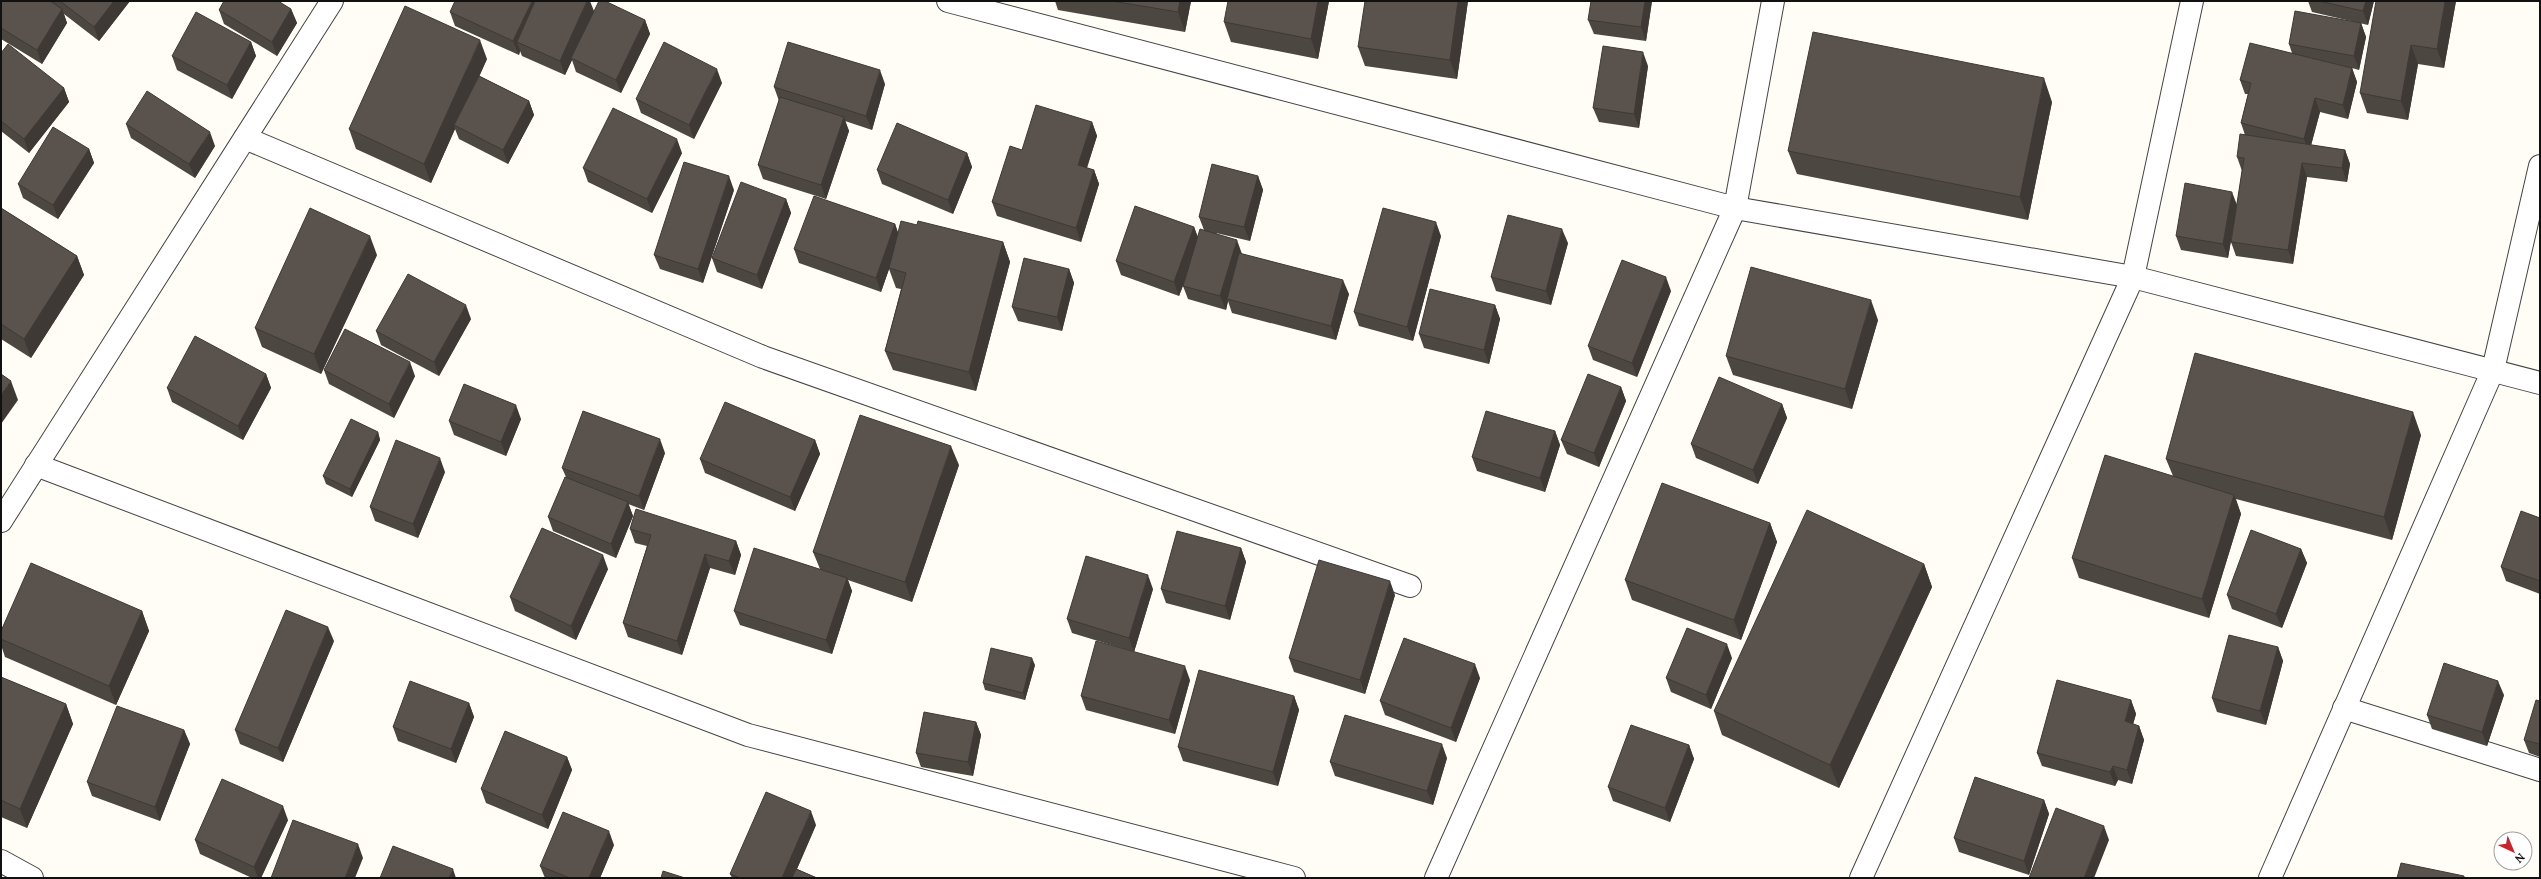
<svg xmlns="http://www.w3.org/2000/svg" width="2541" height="879" font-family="Lora,serif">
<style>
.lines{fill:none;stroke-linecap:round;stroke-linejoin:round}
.minor-casing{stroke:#444;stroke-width:24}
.minor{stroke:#fff;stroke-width:22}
.wall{fill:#4d4742}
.shaded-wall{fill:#3f3936}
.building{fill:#5a524d;stroke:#3f3936}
</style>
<rect width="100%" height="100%" fill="#fffdf5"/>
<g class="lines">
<g class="minor-casing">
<g id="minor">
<polyline points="948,1 1735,208 2133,277 2540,383"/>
<polyline points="245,138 763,357 1410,586"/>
<polyline points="36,465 748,735 1294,878"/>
<polyline points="1,521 332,1"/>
<polyline points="2344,708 2540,770"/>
<polyline points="1,861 32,878"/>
<polyline points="1436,878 1735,208 1773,1"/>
<polyline points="1861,878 2133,277 2192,1"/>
<polyline points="2270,878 2493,370 2540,166"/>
</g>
</g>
<use href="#minor" class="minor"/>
</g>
<g class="wall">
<polygon points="1,1 130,1 99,41 64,14 67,23 42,64 1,39"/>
<polygon points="1055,1 1191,1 1185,32 1058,10"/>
<polygon points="1329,1 1318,59 1231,42 1224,22"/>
<polygon points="1468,1 1457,79 1365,66 1358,47"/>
<polygon points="1652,1 1646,41 1594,34 1588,20"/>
<polygon points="2308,1 2374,1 2368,25 2312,12"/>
<polygon points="2456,1 2444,68 2418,64 2408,120 2367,113 2360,93"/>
<polygon points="291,9 297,23 277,56 224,24 219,10"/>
<polygon points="594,11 645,20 650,34 621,93 576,72 572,60 565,75 522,56 520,51 519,55 455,26 450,12"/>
<polygon points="2361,23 2366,37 2359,70 2352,68 2357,82 2348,119 2320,112 2311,145 2345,150 2350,164 2347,182 2307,177 2293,264 2236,256 2231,242 2235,218 2228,258 2181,250 2176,236 2237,205 2242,171 2237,157 2245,135 2241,123 2248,94 2245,94 2240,80 2292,53 2289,44"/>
<polygon points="251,42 256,56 232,99 177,70 172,56"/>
<polygon points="1,53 64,88 69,102 29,153 1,131"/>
<polygon points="487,59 479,76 529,101 534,115 508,164 459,139 455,129 431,183 356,149 349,129"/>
<polygon points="1648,66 1639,128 1599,122 1593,108"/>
<polygon points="722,83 694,139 641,113 636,99"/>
<polygon points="885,84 872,130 845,121 849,131 826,199 763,179 758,165 779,101 774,87"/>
<polygon points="2052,102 2028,220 1797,174 1788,151"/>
<polygon points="1092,122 1097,136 1087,168 1094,170 1099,184 1081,242 997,216 992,202 1022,150"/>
<polygon points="126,124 215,146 195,178 131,138"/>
<polygon points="89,149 94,163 58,219 23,198 18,184"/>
<polygon points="682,153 652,213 588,182 583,168"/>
<polygon points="967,153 972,167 953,214 882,184 877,170"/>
<polygon points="1258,176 1263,190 1250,241 1216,233 1242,254 1349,294 1336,340 1232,313 1228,301 1226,310 1188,299 1183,286 1185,281 1179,296 1121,275 1116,261 1194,227 1198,237 1204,230 1199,217"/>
<polygon points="734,190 703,283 660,269 654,255"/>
<polygon points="786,199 791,213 762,289 717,272 712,258"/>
<polygon points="1,208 77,256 84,275 31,358 1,339"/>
<polygon points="895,224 898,233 917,225 1003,242 1010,262 976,391 893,370 885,351 901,289 896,288 889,269 881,292 799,263 794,249"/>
<polygon points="1441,236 1413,341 1359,326 1354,312"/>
<polygon points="1568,243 1551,305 1496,291 1491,277"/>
<polygon points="377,255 321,374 262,347 255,328"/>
<polygon points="1069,269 1074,283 1062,331 1018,321 1012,307"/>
<polygon points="1671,291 1637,377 1593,360 1588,346"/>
<polygon points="1495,305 1500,319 1489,364 1424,348 1419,334"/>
<polygon points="471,319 439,376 381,345 376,331"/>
<polygon points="1878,320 1852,409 1733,375 1726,356"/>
<polygon points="324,370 415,376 394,418 329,384"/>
<polygon points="266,374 271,388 243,440 172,402 167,388"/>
<polygon points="1621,387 1626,401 1599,467 1567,454 1561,440"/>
<polygon points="1782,404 1787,418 1758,484 1696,458 1691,444"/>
<polygon points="521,419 506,456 454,435 449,421"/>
<polygon points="1555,431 1560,445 1545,492 1477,471 1472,457"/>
<polygon points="378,432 380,440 352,497 326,484 323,476"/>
<polygon points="2421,435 2392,540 2236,499 2241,514 2209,618 2079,578 2072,558 2173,476 2166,459"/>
<polygon points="815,440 820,454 795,511 705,473 700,459"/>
<polygon points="665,453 644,510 628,504 633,516 616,558 553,531 548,517 566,477 562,468"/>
<polygon points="959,465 912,602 848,580 852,591 832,654 740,625 734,611 820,569 813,552"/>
<polygon points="445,472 418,538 375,521 370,507"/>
<polygon points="2540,518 2540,594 2506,581 2501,567"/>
<polygon points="1770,523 1777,542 1741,640 1632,600 1625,580"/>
<polygon points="630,529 736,541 741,555 735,575 710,568 682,655 628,637 623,623 647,546 635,543"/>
<polygon points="1241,548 1246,562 1230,620 1166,603 1161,589"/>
<polygon points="2301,549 2307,563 2282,628 2232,609 2227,595"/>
<polygon points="1924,564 1932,587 1839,788 1722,735 1714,711"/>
<polygon points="608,569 576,640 515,611 510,597"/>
<polygon points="1153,589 1134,652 1072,633 1067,619"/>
<polygon points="1395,595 1365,694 1294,672 1289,658"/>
<polygon points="142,611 149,631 116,705 5,657 1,645 1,631"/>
<polygon points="334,641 283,762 240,744 235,730"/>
<polygon points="2278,647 2283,661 2266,725 2217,712 2212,698"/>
<polygon points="1732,658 1711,709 1671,692 1666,678"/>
<polygon points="1035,665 1025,700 985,690 983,683"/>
<polygon points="1,677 66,704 73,724 27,828 1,817"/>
<polygon points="1480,678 1456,742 1385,715 1380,701"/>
<polygon points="1190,680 1175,734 1086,710 1081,696"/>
<polygon points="2504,695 2487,746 2432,729 2427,715"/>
<polygon points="1294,696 1299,710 1278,786 1183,761 1178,747"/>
<polygon points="2131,700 2136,714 2133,724 2139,726 2144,740 2132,784 2118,780 2115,786 2042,766 2037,753"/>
<polygon points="2540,701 2540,757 2529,753 2524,740"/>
<polygon points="469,703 474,717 456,763 398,741 393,727"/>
<polygon points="976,722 981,735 973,776 921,767 916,753"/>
<polygon points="184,730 190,744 160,821 92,796 87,782"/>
<polygon points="1689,745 1694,759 1670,822 1613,801 1608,787"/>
<polygon points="567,757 572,770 548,829 486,803 481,789"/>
<polygon points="1447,758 1433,805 1335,776 1330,762"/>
<polygon points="2044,800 2049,814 2029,875 1959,852 1954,838"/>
<polygon points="288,820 261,878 252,878 200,854 195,840"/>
<polygon points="816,825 797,869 817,878 732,878 730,874"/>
<polygon points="614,845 600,878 545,878 540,866"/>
</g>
<g class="shaded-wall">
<polygon points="114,1 130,1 99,41 94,27"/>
<polygon points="532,1 543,1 517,42 520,51 519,55 513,41"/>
<polygon points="587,1 590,1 594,11 571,58 572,60 565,75 560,61"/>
<polygon points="1180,1 1191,1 1185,32 1178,12"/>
<polygon points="1318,1 1329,1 1318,59 1311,39"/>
<polygon points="1458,1 1468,1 1457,79 1450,60"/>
<polygon points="1645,1 1652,1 1646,41 1641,27"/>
<polygon points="2366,1 2374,1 2368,25 2363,11"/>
<polygon points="2445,1 2456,1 2444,68 2437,49"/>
<polygon points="62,9 67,23 42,64 37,50"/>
<polygon points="291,9 297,23 277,56 272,42"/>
<polygon points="645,20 650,34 621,93 616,80"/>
<polygon points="2361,23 2366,37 2359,70 2354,56"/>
<polygon points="480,40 487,59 457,127 454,125 455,129 431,183 424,164"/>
<polygon points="251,42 256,56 232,99 227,85"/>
<polygon points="2411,45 2418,64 2408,120 2401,101"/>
<polygon points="1643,52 1648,66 1639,128 1634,114"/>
<polygon points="2352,68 2357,82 2348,119 2343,105"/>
<polygon points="717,69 722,83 694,139 689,125"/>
<polygon points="880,70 885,84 872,130 866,116"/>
<polygon points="2044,78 2052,102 2028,220 2020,197"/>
<polygon points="64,88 69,102 29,153 24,139"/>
<polygon points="2315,98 2320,112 2309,153 2304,139"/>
<polygon points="529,101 534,115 508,164 503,150"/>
<polygon points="844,117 849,131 826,199 821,185"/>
<polygon points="1092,122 1097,136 1083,179 1078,165"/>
<polygon points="210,132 215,146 195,178 189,164"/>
<polygon points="677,139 682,153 652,213 647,199"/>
<polygon points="89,149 94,163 58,219 53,205"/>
<polygon points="2345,150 2350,164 2347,182 2342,168"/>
<polygon points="967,153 972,167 953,214 948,200"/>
<polygon points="2302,163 2307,177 2293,264 2288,250"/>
<polygon points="1094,170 1099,184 1081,242 1076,228"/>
<polygon points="729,176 734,190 703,283 698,269"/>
<polygon points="1258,176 1263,190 1250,241 1244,227"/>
<polygon points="2232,192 2237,205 2228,258 2223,244"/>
<polygon points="786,199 791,213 762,289 757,275"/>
<polygon points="1436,222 1441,236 1413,341 1407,327"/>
<polygon points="895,224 900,238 881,292 876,278"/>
<polygon points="1194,227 1199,241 1179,296 1174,282"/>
<polygon points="1562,229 1568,243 1551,305 1546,291"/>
<polygon points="370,236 377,255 321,374 314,354"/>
<polygon points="1237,240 1242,254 1229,299 1227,299 1228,301 1226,310 1220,296"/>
<polygon points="1003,242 1010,262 976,391 969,372"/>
<polygon points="77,256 84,275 31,358 24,339"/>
<polygon points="1069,269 1074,283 1062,331 1057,317"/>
<polygon points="1666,277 1671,291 1637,377 1632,363"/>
<polygon points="1343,280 1349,294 1336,340 1331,326"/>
<polygon points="1871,300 1878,320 1852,409 1845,389"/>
<polygon points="466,305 471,319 439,376 434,362"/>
<polygon points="1495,305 1500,319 1489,364 1484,350"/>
<polygon points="410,362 415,376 394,418 389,404"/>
<polygon points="266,374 271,388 243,440 238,426"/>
<polygon points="11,381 18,400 1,424 1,395"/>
<polygon points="1621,387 1626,401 1599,467 1594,453"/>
<polygon points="1782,404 1787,418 1758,484 1753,470"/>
<polygon points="516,405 521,419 506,456 501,442"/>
<polygon points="2413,412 2421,435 2392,540 2384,517"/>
<polygon points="1555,431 1560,445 1545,492 1540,478"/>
<polygon points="378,432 380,440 352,497 350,489"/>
<polygon points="660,439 665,453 644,510 639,496"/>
<polygon points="815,440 820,454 795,511 790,497"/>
<polygon points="951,446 959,465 912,602 905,582"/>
<polygon points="440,458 445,472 418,538 413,524"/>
<polygon points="2234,495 2241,514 2209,618 2202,599"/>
<polygon points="628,502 633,516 616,558 611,544"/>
<polygon points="1770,523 1777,542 1741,640 1734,620"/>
<polygon points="736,541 741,555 735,575 729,561"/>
<polygon points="1241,548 1246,562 1230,620 1225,606"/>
<polygon points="2301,549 2307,563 2282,628 2276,614"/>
<polygon points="705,554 710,568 682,655 677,641"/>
<polygon points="603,555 608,569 576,640 571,626"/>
<polygon points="1924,564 1932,587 1839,788 1830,765"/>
<polygon points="1148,575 1153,589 1134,652 1129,638"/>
<polygon points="847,578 852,591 832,654 826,640"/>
<polygon points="1390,581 1395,595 1365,694 1360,680"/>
<polygon points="142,611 149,631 116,705 109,686"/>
<polygon points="328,627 334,641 283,762 278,748"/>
<polygon points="1727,644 1732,658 1711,709 1706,695"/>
<polygon points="2278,647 2283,661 2266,725 2260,711"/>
<polygon points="1032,658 1035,665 1025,700 1023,693"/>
<polygon points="1475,664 1480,678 1456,742 1451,728"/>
<polygon points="1185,666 1190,680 1175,734 1169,720"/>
<polygon points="2498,681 2504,695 2487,746 2482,732"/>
<polygon points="1294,696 1299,710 1278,786 1273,772"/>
<polygon points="2131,700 2136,714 2130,735 2125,721"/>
<polygon points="469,703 474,717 456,763 451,749"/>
<polygon points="66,704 73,724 27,828 20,809"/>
<polygon points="976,722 981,735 973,776 968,762"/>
<polygon points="2139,726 2144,740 2132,784 2127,770"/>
<polygon points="184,730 190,744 160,821 155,807"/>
<polygon points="1442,744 1447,758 1433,805 1427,791"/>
<polygon points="1689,745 1694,759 1670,822 1665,808"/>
<polygon points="567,757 572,770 548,829 542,815"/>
<polygon points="2113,766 2118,780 2115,786 2110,772"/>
<polygon points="2044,800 2049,814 2029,875 2024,861"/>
<polygon points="283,806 288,820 261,878 258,878 254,867"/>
<polygon points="811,811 816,825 793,878 782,878"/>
<polygon points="2104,826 2109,840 2094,878 2084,878"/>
<polygon points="609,831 614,845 600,878 589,878"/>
<polygon points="358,844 363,858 355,878 345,878"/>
<polygon points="453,869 456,878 449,878"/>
</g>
<g class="building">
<polygon points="1,1 50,1 62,9 37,50 1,28"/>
<polygon points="60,1 114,1 94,27"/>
<polygon points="224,1 278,1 291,9 272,42 219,10"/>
<polygon points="455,1 532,1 513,41 450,12"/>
<polygon points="535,1 587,1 560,61 517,42"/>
<polygon points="599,1 605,1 645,20 616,80 571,58"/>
<polygon points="1112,1 1180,1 1178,12"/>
<polygon points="1228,1 1318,1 1311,39 1224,22"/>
<polygon points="1365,1 1458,1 1450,60 1358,47"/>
<polygon points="1591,1 1645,1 1641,27 1588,20"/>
<polygon points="2319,1 2366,1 2363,11"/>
<polygon points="2376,1 2445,1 2437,49 2411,45 2401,101 2360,93"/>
<polygon points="405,6 480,40 424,164 349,129"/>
<polygon points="2295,11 2361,23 2354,56 2289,44"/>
<polygon points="196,12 251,42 227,85 172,56"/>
<polygon points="1813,32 2044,78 2020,197 1788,151"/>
<polygon points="664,42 717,69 689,125 636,99"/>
<polygon points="788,42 880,70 866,116 774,87"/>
<polygon points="2250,43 2352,68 2343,105 2315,98 2304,139 2241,123 2251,83 2240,80"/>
<polygon points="8,44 64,88 24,139 1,121 1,53"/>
<polygon points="1603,46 1643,52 1634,114 1593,108"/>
<polygon points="479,76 529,101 503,150 454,125"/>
<polygon points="147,91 210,132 189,164 126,124"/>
<polygon points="780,97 844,117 821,185 758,165"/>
<polygon points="1036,105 1092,122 1078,165 1094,170 1076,228 992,202 1010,146 1022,150"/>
<polygon points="613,108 677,139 647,199 583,168"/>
<polygon points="897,123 967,153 948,200 877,170"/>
<polygon points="53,127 89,149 53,205 18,184"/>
<polygon points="2240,134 2345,150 2342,168 2302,163 2288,250 2231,242 2244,158 2237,157"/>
<polygon points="684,162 729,176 698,269 654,255"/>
<polygon points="1212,164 1258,176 1244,227 1199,217"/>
<polygon points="741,182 786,199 757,275 712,258"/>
<polygon points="2185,183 2232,192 2223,244 2176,236"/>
<polygon points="814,196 895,224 876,278 794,249"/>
<polygon points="1135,206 1194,227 1174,282 1116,261"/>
<polygon points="1,208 77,256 24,339 1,324"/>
<polygon points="310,208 370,236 314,354 255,328"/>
<polygon points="1383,208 1436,222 1407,327 1354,312"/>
<polygon points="1508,215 1562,229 1546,291 1491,277"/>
<polygon points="901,221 917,225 918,221 1003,242 969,372 885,351 906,273 889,268"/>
<polygon points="1200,229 1237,240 1220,296 1183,286"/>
<polygon points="1239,253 1343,280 1331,326 1227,299"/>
<polygon points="1024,258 1069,269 1057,317 1012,307"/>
<polygon points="1622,260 1666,277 1632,363 1588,346"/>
<polygon points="1751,267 1871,300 1845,389 1726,356"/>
<polygon points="408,274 466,305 434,362 376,331"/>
<polygon points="1430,289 1495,305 1484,350 1419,334"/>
<polygon points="345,329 410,362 389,404 324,370"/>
<polygon points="195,336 266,374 238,426 167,388"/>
<polygon points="2195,353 2413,412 2384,517 2166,459"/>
<polygon points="1,374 11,381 1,395"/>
<polygon points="1588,374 1621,387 1594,453 1561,440"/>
<polygon points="1719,377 1782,404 1753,470 1691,444"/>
<polygon points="464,384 516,405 501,442 449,421"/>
<polygon points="725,402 815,440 790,497 700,459"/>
<polygon points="583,411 660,439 639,496 562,468"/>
<polygon points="1486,411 1555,431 1540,478 1472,457"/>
<polygon points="860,415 951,446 905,582 813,552"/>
<polygon points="351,419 378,432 350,489 323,476"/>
<polygon points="396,440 440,458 413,524 370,507"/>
<polygon points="2105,455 2234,495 2202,599 2072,558"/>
<polygon points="565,477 628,502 611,544 548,517"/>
<polygon points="1662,483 1770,523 1734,620 1625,580"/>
<polygon points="636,509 736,541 729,561 705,554 677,641 623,623 651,535 630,529"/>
<polygon points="1807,510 1924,564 1830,765 1714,711"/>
<polygon points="2521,511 2540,518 2540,581 2501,567"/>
<polygon points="542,528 603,555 571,626 510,597"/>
<polygon points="2251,530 2301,549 2276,614 2227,595"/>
<polygon points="1177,531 1241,548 1225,606 1161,589"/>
<polygon points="754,548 847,578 826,640 734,611"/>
<polygon points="1086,556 1148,575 1129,638 1067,619"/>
<polygon points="1319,560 1390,581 1360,680 1289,658"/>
<polygon points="31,563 142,611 109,686 1,639 1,631"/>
<polygon points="286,610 328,627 278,748 235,730"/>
<polygon points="1687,628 1727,644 1706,695 1666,678"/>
<polygon points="2229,635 2278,647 2260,711 2212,698"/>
<polygon points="1404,638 1475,664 1451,728 1380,701"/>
<polygon points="1096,641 1185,666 1169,720 1081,696"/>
<polygon points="991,648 1032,658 1023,693 983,683"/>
<polygon points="2444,663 2498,681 2482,732 2427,715"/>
<polygon points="1199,670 1294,696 1273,772 1178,747"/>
<polygon points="1,677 66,704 20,809 1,800"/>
<polygon points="2057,680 2131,700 2125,721 2139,726 2127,770 2113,766 2110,772 2037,753"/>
<polygon points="410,681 469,703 451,749 393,727"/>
<polygon points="2536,700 2540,701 2540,744 2524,740"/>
<polygon points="117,706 184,730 155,807 87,782"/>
<polygon points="924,712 976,722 968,762 916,753"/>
<polygon points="1345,715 1442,744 1427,791 1330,762"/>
<polygon points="1631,725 1689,745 1665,808 1608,787"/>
<polygon points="505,731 567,757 542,815 481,789"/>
<polygon points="1975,777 2044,800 2024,861 1954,838"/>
<polygon points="222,779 283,806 254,867 195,840"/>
<polygon points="766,792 811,811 782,878 740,878 730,874"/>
<polygon points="2056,808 2104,826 2084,878 2029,878"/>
<polygon points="563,812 609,831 589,878 570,878 540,866"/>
<polygon points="293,820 358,844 345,878 271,878"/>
<polygon points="393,846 453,869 449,878 380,878"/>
<polygon points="2401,863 2464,876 2464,878 2397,878"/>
<polygon points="796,869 817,878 792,878"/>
<polygon points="663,871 685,878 661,878"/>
</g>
<rect width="2541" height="879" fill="none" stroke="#111111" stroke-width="4"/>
<g transform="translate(2513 851) rotate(136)"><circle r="19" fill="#ffffff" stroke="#a0a0a0"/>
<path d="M0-3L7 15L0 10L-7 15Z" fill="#c4262e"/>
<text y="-6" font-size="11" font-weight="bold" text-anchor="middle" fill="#111111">N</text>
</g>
</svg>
